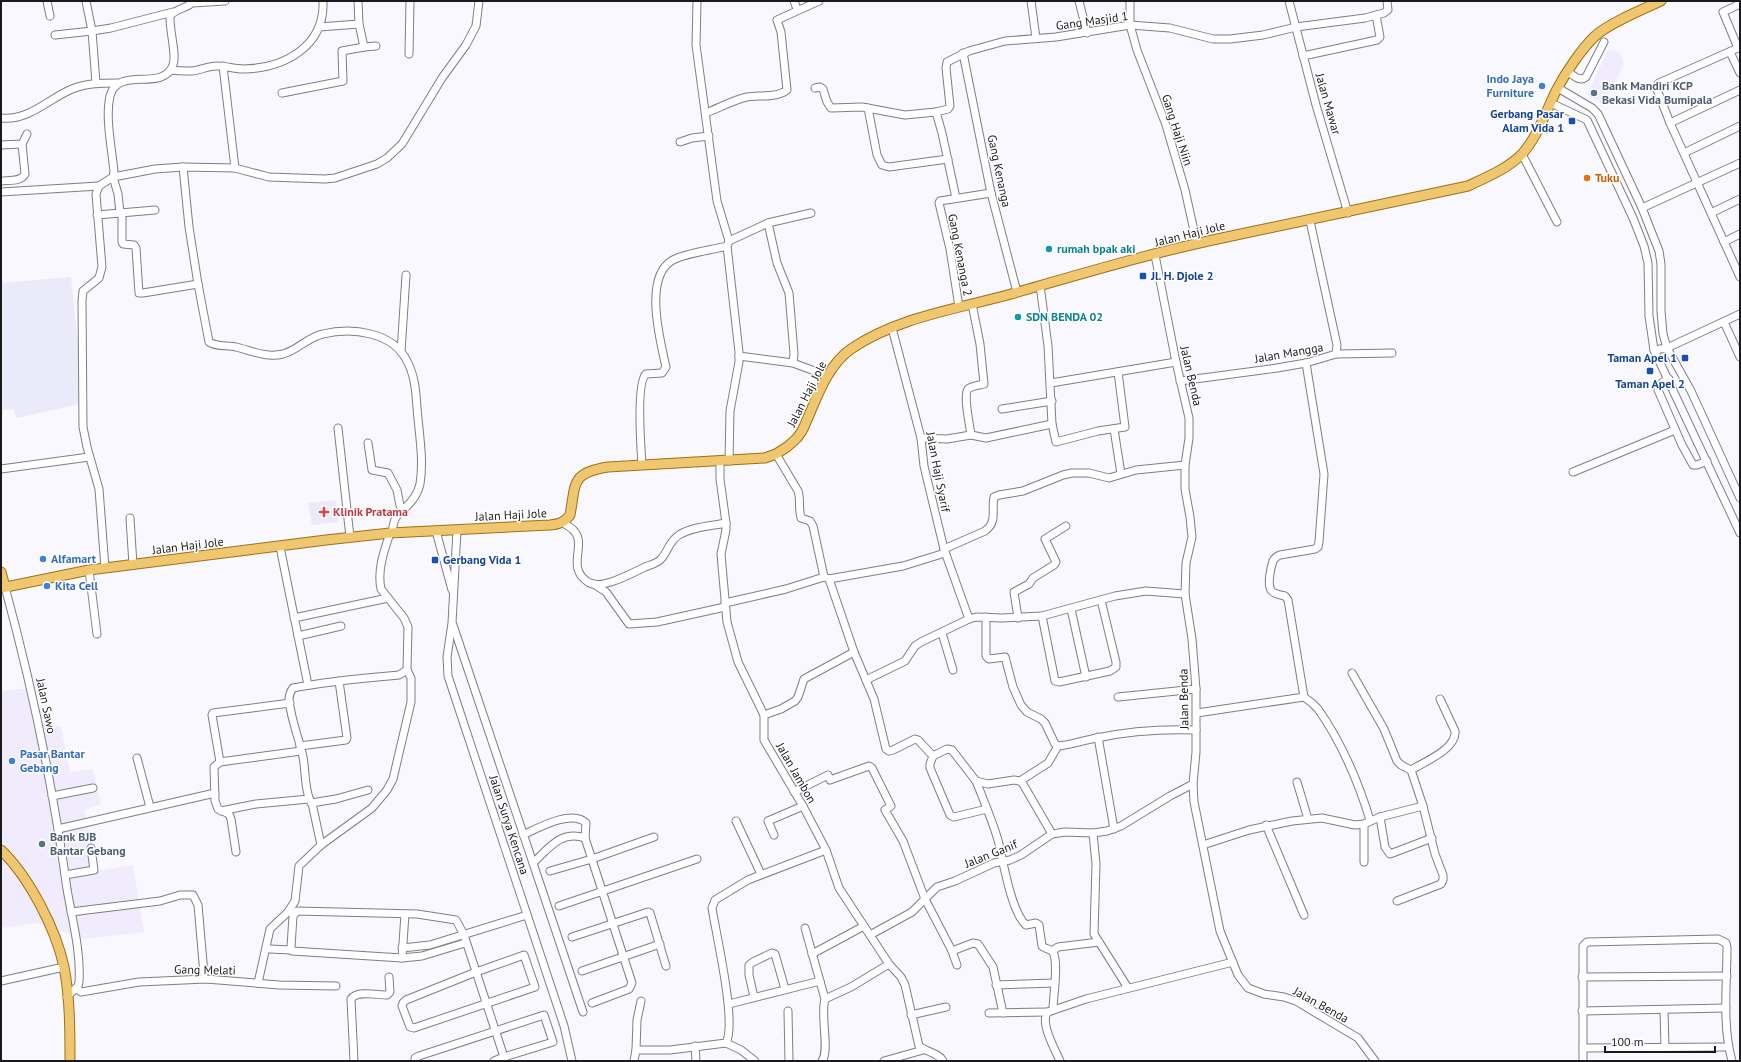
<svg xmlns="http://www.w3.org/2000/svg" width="1741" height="1062" font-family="'PT Sans',sans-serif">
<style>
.commercial{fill:#f1ecfd}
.built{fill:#ebeafa}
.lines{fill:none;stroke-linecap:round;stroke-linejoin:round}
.minor-casing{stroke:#7f7e86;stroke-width:9}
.major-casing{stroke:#9e7214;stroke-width:11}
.minor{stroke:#fff;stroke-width:7}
.major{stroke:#efc770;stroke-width:9}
.shop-dot{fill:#3f7fe0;stroke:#fff;stroke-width:1.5}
.service-dot{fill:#5c6f8a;stroke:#fff;stroke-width:1.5}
.transit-dot{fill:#1a4fb4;stroke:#fff;stroke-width:1.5}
.food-dot{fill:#e8710a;stroke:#fff;stroke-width:1.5}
.culture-dot{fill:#0f9aa8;stroke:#fff;stroke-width:1.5}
.health-dot{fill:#e0444e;stroke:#fff;stroke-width:1.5}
.labels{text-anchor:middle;stroke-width:3;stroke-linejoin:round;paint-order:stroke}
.street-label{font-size:12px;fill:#1a1a1c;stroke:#fff}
.shop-label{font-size:12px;font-weight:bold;fill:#366cbe;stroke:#fff;text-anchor:start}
.service-label{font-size:12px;font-weight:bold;fill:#4e5e75;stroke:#fff;text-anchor:start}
.transit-label{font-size:12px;font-weight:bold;fill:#164399;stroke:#fff;text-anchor:end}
.food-label{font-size:12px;font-weight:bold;fill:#c56008;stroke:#fff;text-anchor:start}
.culture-label{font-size:12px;font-weight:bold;fill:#0d838f;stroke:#fff;text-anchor:start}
.health-label{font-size:12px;font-weight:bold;fill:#be3a42;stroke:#fff;text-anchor:start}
</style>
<rect width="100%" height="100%" fill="#f9f8ff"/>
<g class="commercial">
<polygon points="1608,50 1620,52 1624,65 1602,104 1587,95"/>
<polygon points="32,688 38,726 61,726 70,772 93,769 101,804 84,810 97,871 133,865 144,932 85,939 36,923 1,928 1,691"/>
</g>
<g class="built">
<polygon points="71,277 84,403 17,418 13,409 1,410 1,283"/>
<polygon points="336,500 339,522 312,525 308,503"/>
</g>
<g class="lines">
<g class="minor-casing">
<g id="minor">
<polyline points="47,1 50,16"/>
<polyline points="86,1 92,31 111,28 173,12"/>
<polyline points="358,1 359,24 364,47 376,46"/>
<polyline points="697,1 696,45 717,201 729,241 727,246 739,352 739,362 730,411 729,461"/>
<polyline points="794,1 797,9"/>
<polyline points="1031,1 1036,38"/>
<polyline points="1079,1 1087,33"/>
<polyline points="1130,1 1130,25 1137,50 1166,125 1185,190 1197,244"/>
<polyline points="1289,1 1316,105 1348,213"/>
<polyline points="192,3 225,1"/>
<polyline points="319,27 359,24"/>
<polyline points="55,35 92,31 96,83"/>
<polyline points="1740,47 1659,83 1656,87 1670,123 1740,277"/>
<polyline points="1738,48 1723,12 1740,4"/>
<polyline points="1730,52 1740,73"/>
<polyline points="963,53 991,193 1017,292"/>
<polyline points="409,54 410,1"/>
<polyline points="1303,56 1377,40 1380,37 1376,15"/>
<polyline points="223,66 235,168"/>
<path d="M171,70C178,71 185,71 192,71C201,70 208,66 217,66C226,66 235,69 244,69C285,68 325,46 323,1"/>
<path d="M1568,72C1574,76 1580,82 1586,77L1604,42"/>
<polyline points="815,88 820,87 823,89 827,102 831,108 862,107 905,115 936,112 948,109 950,106 946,68 947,62 969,51 1005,41 1056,37 1130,25 1170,28 1213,39 1230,39 1263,35 1296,27 1365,18 1384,13 1388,10 1387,1"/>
<polyline points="1558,88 1592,108 1598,114 1642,208 1659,251 1661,264 1661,311 1663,334 1667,348 1691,391 1740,498"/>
<polyline points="282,93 343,81 342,51 364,47"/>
<polyline points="1551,103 1587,120 1633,218 1644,246 1648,263 1649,316 1654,350 1740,533"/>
<polyline points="868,108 877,155 882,165 889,167 948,159"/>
<polyline points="936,112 942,133 956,198"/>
<path d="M706,113C719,108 733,100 747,97C759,95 777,98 787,90L781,32L777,20L819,1"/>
<path d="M1,118C29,121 48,99 72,89C87,83 102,83 118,83"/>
<polyline points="1670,123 1740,90"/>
<polyline points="680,142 692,138 709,136"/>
<polyline points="1,145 22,144 27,134"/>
<polyline points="1684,153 1740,126"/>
<polyline points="1522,154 1557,222"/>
<path d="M183,167L189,227L198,284L209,342C216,347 227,345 236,347C252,351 266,358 283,354C298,350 308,337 323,334C352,327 393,332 407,361C415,376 416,392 417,408C419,433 424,460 420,484C418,494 411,503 403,510C401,512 398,513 397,516C393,521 393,527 392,533"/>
<path d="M1,181C9,180 21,182 25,174L22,144"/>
<polyline points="1,192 99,186"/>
<polyline points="1642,208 1740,163"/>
<polyline points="122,212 122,242 123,244 134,245 136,248 139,293 143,293 198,284"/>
<polyline points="120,213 118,194 113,177 155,169 183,167 235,168 269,177 325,179 335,178 377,164 387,158 402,144 442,78 466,45 476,26 479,1"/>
<polyline points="1711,213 1740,199"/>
<polyline points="97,215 155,210"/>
<polyline points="768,223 811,213"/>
<polyline points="729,241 768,223 777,263 789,293 794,354 793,363"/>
<polyline points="1724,242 1740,234"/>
<polyline points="1155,255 1176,362 1189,418 1189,438 1185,465 1185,489 1190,517 1192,537 1186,563 1185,594 1192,639 1196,689 1196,752 1193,784 1194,802 1220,931 1238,975 1248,988 1264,994 1284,997 1296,1001 1358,1038 1375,1061"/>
<polyline points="1040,285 1048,346 1052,424 1056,442 1098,431 1125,427 1118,372"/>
<polyline points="959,307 950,249 939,203 940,201 991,193"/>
<polyline points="1724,322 1740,357"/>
<polyline points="892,328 921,438 924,466 944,549 969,619"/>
<polyline points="1654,350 1667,348 1740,314"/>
<polyline points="401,352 406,275"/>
<polyline points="1336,354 1392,353"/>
<polyline points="739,356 793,363 828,376"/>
<path d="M1669,379C1663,382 1658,383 1658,390L1682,445L1693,465H1697L1707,461"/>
<polyline points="1180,381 1277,368 1306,363 1336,354 1337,345 1310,221"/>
<polyline points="1051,383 1176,362"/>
<polyline points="1002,409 1052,401"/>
<polyline points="338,428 350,537"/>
<polyline points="1114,429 1121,474"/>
<path d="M971,435C970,426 963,396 968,389C971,386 980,385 984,384L980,344L972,304"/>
<polyline points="921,438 947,439 971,435 986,438 1052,424"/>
<polyline points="368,443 372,470 388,473 397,490 400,506 404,509"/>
<path d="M776,454L798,491C801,499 798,507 801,518L810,521L813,526L824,577"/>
<path d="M720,461V479L726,523V530L721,554L727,622L738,662L764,715V740L804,808L826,850L839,888L889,964L901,977L905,985L919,1046C926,1052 939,1053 943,1061"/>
<path d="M642,465C641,450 636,382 646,374L662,373L666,367C660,340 643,276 673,260C686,253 712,250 727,246"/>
<polyline points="1,469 89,457"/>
<polyline points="1573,472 1675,430"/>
<polyline points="130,518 133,565"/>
<path d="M563,523C567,525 572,528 575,532C586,546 566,568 588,582C601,591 632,573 645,567C650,565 658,563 661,559C668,552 669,541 679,535C691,527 711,526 726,523"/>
<polyline points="457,530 452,623 447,657 448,676 564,1026 572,1061"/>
<polyline points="436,531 452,590"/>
<polyline points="280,547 308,685"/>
<path d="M944,549L985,531C998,521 991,511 994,497L999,495L1023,491L1063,475L1072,473H1089L1109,478L1136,470L1185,465"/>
<path d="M105,568L99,489L87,447L83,427L82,301L83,291L99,278L102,267L96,194L99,186L113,177L114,172C112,149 105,118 110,96C118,65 163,93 173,65C177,55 169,29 170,16C176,8 187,9 194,1"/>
<polyline points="89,570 97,634"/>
<polyline points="829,579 854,652 874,699 886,749 889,751 893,750 915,739 918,740 933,756 947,749 952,750 976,781 988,784 1014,780 1020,781 1023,784 1052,834"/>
<polyline points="829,579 903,566 945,553"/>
<polyline points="594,584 606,592 629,624 657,622 725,607"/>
<path d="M5,587C32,686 53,787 67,889C72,919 81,951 79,982L78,986L67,997"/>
<polyline points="725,603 786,589 824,577 827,578"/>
<polyline points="1071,609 1086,677"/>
<polyline points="1042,616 1055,681 1059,682 1110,671 1116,667 1116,662 1101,600"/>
<path d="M986,617V656L989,659L1005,657L1013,687L1021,705L1027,712L1041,719L1045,723L1055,744L1058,746C1071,745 1084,740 1097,738C1129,731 1163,729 1196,730"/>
<polyline points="294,618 388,598"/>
<polyline points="1018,618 1014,592 1029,584 1033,578 1054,565 1056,562 1045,539 1066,526"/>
<polyline points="453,625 583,1012"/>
<polyline points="942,633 953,670"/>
<polyline points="298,636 341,626"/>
<polyline points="1352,673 1384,729 1397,761 1401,765 1411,770 1423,806"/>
<polyline points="866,680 905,661 915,646 921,642 969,619 976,617 1002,618 1042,616 1115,596 1146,591 1185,594"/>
<polyline points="1118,697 1196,689"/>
<path d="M1304,697L1288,600L1285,596C1281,595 1273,594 1271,590C1267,584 1271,567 1273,561C1275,557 1277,556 1280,555L1315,549L1318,547L1319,542L1324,474L1306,363"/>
<path d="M1197,713L1304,697L1312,703L1318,709C1342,743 1358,781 1370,820"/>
<polyline points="764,715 781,709 795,701 798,697 804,679 854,652"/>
<polyline points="1098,737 1114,829"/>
<polyline points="300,746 346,740 347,738 339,681"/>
<polyline points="933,756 930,764 930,768 950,815 954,817 987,809"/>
<polyline points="137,758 150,807"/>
<polyline points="220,762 212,715 213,713 290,703"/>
<path d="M1411,770C1424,762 1457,749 1455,731L1440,699"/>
<path d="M976,781C984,801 992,820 998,840C1003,860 1011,912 1026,925L1036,923L1039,925L1042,946C1045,949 1051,949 1053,952C1059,963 1053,997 1053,1010"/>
<polyline points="1020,781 1048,763 1058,746"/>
<polyline points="1297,782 1308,819"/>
<path d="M368,790L336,799L311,803C304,789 306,772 303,757C299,738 291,720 289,700C289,695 290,692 293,688C328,681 364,678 399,675L407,670"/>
<polyline points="794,792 828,775 830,780 869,766 872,768 891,806 885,810 903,841 925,899 952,951 973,943 978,944 993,967 1003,1013"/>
<polyline points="52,796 93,788"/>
<polyline points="312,803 321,845"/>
<polyline points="221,811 256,804 309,799"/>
<polyline points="1380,817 1385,847 1390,854 1432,838"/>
<polyline points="736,821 761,874"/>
<polyline points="1364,824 1364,862"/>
<polyline points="1266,825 1304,915"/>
<polyline points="58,829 215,793"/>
<polyline points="1093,833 1096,864 1094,934 1128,988"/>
<path d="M523,835C538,828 572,809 586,823L585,838L632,983L629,989L592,1003"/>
<polyline points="774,835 768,821 803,806"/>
<polyline points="1203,845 1249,830 1292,821 1322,818 1355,825 1364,824 1380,817 1423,806 1435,854 1443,875 1443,880 1441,884 1397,901"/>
<polyline points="236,852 231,819 229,814 218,809 215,801 214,767 220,762 301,751"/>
<path d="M533,863C549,848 561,830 585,838"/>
<polyline points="550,871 592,859 654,837"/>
<polyline points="65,875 94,870 91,848"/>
<polyline points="559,906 697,859"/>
<polyline points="71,912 160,901 180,895 193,895 198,905 204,974"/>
<polyline points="405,914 402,958 422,956 465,943"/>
<polyline points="805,928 825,999"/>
<polyline points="870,935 912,912 937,887 955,881 994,863 1010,860 1021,855 1052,834 1065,832 1093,833 1107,831 1121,826 1170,796 1193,784"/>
<polyline points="572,937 648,912 650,913 666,966"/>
<polyline points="402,948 430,945 527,915"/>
<polyline points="270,949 291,950"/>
<polyline points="952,951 957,965"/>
<polyline points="1052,951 1058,947 1099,942"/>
<polyline points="812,954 864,926"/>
<polygon points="524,955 535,987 414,1028 410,1027 402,1006 403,1003 406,1000 476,972"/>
<polyline points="402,958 292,951 291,947 293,916 297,911 417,914 456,920 464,935 504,1057 553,1042 544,1015 419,1056 415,1058 415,1061"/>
<polyline points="582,971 660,944"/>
<polyline points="1582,977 1727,976"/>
<polyline points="1,981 64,967"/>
<path d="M258,983L270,929L288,912L295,901L299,866L321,845L372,808L387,790L393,779L411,702V678L407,670L408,627L404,618L381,589C377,570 384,551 390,533"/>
<polyline points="996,985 1055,983"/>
<polyline points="76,988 81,992 139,982 206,979 279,985 336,986"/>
<polyline points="754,997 749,975 749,965 753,962 772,953 775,954 785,989"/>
<polyline points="729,1004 820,981"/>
<polyline points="1664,1010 1665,1047"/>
<polyline points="788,1011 789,1061"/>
<polyline points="1582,1011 1726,1008"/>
<polyline points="989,1013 1048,1012"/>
<polyline points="911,1015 946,1007"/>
<polyline points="726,1043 741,1050 755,1061"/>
<polyline points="695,1046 696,1061"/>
<polyline points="1583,1048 1728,1047"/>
<path d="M636,1050H670L726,1043C737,1023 716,934 712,908L715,900L748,880L826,850"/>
<path d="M354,1061L351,999C357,990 377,995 387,995L390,992L389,977"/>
<polyline points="494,1061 504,1057 505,1061"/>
<polyline points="634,1061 636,1050 637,1020 641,1001"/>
<path d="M822,1061C830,1050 820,1015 825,999L851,987L889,964"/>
<polyline points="884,1061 923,1050"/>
<path d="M1060,1061C1055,1049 1039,1022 1048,1012L1086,999L1233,962"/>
<path d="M1583,1061V946L1587,942L1718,939L1726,943L1727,947C1727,984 1722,1025 1732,1061"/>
</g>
</g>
<g class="major-casing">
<g id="major">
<polyline points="1,572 5,587"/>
<path d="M1,588L89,570L326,540L390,533L550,525C559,524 564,523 570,515C576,484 570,473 608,467L765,458L776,454L787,447L797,438L802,431C815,404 825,367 851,349C898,317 957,309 1011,294C1081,274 1151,253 1222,238C1304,221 1386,204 1468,186C1487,177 1509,168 1523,153C1539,134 1546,111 1557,89C1566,72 1581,50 1594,37C1607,24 1643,9 1661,1"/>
<path d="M1,850C29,877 56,929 64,967C70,998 70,1030 70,1061"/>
</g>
</g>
<use href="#minor" class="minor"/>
<use href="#major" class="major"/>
</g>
<g class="shop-dot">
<circle cx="1542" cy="86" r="4"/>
<circle cx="43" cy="559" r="4"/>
<circle cx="47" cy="586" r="4"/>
<circle cx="12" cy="761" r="4"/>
</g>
<g class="service-dot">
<circle cx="1594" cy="93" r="4"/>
<circle cx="42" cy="844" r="4"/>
</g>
<g class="transit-dot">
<rect x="1568" y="117" width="8" height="8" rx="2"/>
<rect x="1139" y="272" width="8" height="8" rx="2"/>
<rect x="1681" y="354" width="8" height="8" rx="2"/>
<rect x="1646" y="367" width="8" height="8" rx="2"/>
<rect x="431" y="556" width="8" height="8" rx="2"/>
</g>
<circle class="food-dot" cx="1587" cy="178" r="4"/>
<g class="culture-dot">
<circle cx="1049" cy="249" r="4"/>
<circle cx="1018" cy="317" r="4"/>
</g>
<path class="health-dot" d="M322 506h4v4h4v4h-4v4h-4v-4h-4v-4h4z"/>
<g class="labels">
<g class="street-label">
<text transform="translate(1092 21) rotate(-8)" y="4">Gang Masjid 1</text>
<text transform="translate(1328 104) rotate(74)" y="4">Jalan Mawar</text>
<text transform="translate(1177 130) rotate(72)" y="4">Gang Haji Niin</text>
<text transform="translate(999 171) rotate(78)" y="4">Gang Kenanga</text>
<text transform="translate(1190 234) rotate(-14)" y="4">Jalan Haji Jole</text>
<text transform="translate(960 255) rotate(79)" y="4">Gang Kenanga 2</text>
<text transform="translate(1289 353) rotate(-10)" y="4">Jalan Mangga</text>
<text transform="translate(1191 376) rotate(77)" y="4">Jalan Benda</text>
<text transform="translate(807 394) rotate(-63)" y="4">Jalan Haji Jole</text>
<text transform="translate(938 472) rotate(79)" y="4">Jalan Haji Syarif</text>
<text transform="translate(511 515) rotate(-3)" y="4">Jalan Haji Jole</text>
<text transform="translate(188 546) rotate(-7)" y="4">Jalan Haji Jole</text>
<text transform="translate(1184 699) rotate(-91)" y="4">Jalan Benda</text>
<text transform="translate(46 706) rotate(78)" y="4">Jalan Sawo</text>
<text transform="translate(796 773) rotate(60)" y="4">Jalan Jambon</text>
<text transform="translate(509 825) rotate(72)" y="4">Jalan Surya Kencana</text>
<text transform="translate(991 854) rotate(-22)" y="4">Jalan Ganif</text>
<text transform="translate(205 970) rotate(1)" y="4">Gang Melati</text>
<text transform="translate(1321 1005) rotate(29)" y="4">Jalan Benda</text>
</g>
<g class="shop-label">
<text x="1534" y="83" text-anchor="end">Indo Jaya<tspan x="1534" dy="14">Furniture</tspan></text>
<text x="51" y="563">Alfamart</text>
<text x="55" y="590">Kita Cell</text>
<text x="20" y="758">Pasar Bantar<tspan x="20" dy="14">Gebang</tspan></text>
</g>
<g class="service-label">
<text x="1602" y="90">Bank Mandiri KCP<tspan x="1602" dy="14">Bekasi Vida Bumipala</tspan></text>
<text x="50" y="841">Bank BJB<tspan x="50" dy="14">Bantar Gebang</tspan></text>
</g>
<g class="transit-label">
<text x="1564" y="118">Gerbang Pasar<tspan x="1564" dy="14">Alam Vida 1</tspan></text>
<text x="1151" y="280" text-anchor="start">Jl. H. Djole 2</text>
<text x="1677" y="362">Taman Apel 1</text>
<text x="1650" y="388" text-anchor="middle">Taman Apel 2</text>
<text x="443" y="564" text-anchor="start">Gerbang Vida 1</text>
</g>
<g class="food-label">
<text x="1595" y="182">Tuku</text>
</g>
<g class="culture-label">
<text x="1057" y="253">rumah bpak aki</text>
<text x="1026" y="321">SDN BENDA 02</text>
</g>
<g class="health-label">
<text x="333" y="516">Klinik Pratama</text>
</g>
</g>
<rect width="1741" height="1062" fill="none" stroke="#1a1a1c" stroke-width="4"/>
<path d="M1605 1046v6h110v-6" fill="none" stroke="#1a1a1c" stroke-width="2"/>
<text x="1611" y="1046" font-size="12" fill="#1a1a1c" stroke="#ffffff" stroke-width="3" paint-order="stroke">100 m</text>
</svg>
